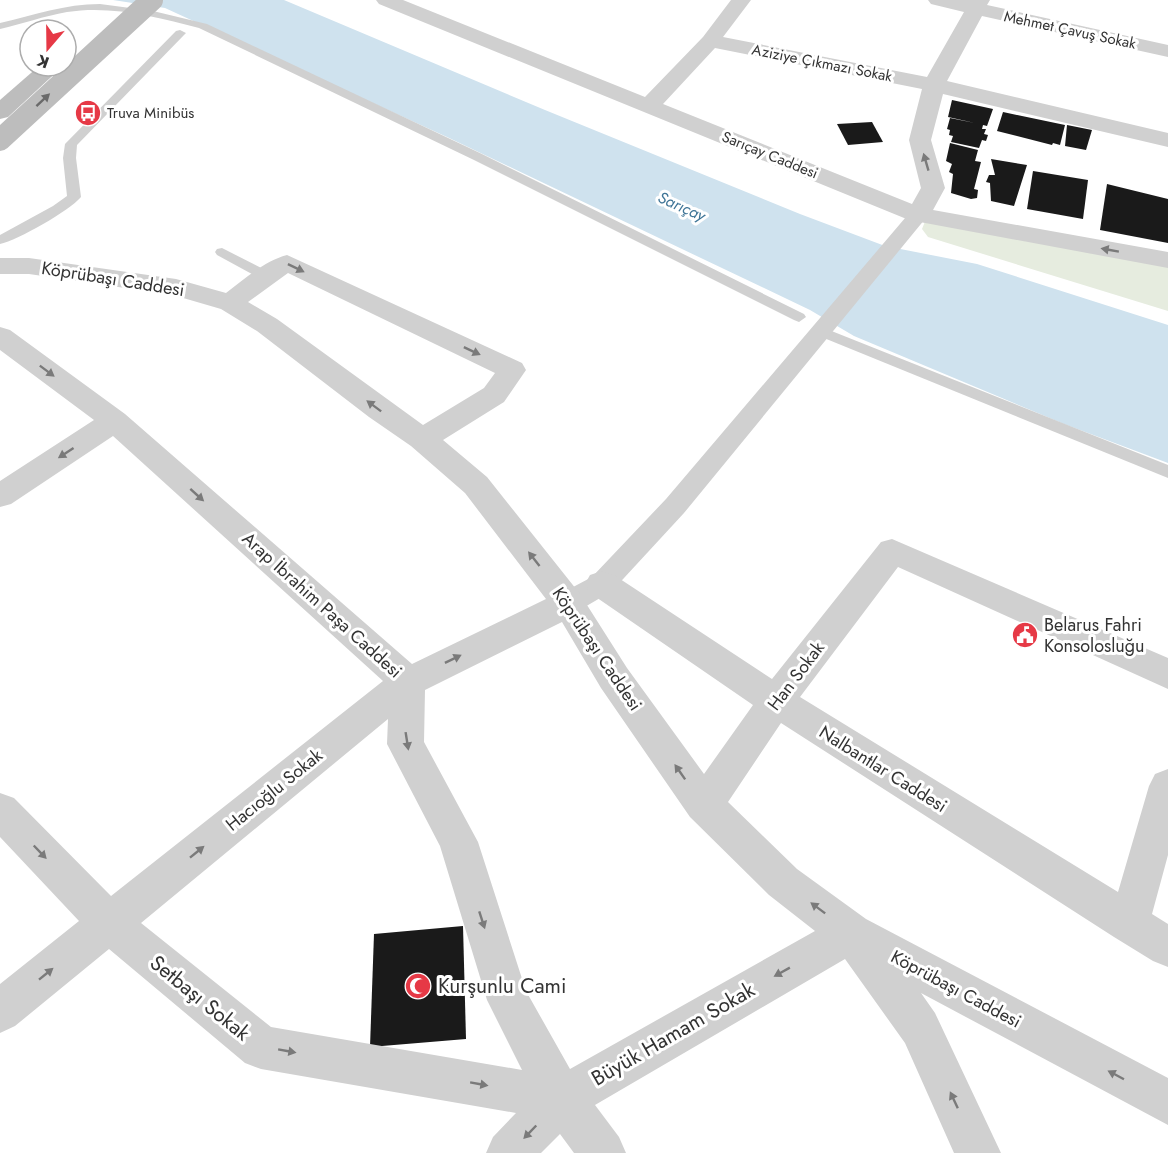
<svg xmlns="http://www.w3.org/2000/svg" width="1168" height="1153" font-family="Jost,sans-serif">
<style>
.green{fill:#e6ecdf}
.water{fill:#cfe2ee}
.building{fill:#1a1a1a}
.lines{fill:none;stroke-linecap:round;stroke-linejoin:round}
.service{fill:#d0d0d0;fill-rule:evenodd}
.pedestrian{fill:#d0d0d0;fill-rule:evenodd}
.minor{fill:#d0d0d0;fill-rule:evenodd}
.secondary{fill:#bdbdbd;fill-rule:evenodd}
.secondary-bridge{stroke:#bdbdbd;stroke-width:22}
.oneway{fill:#6a6a6a}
.oneway2{fill:#7a7a7a}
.labels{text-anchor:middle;stroke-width:6;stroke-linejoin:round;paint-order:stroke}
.far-street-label{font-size:15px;fill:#333;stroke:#fff}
.far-poi-label{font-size:15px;fill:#333;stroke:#fff;text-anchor:start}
.far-water-label{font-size:16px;font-style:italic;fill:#3f7597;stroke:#fff}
.street-label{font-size:18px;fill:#333;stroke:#fff}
.poi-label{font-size:18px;fill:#333;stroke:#fff;text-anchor:start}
.near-poi-label{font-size:21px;fill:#333;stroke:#fff;text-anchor:start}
.near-street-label{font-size:21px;fill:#333;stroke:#fff}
</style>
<rect width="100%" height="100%" fill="#fff"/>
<polygon class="green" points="926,219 1168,267 1168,311 928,237 922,229"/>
<polygon class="water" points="113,0 284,0 545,110 800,214 885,246 977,264 1168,325 1168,463 1064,424 854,336 810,310 447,137 165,8"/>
<g class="building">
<polygon points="952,100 993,109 987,126 983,125 982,129 986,129 984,134 988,135 986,141 982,140 979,148 951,142 953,136 949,135 950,130 947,129 950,118 975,123 948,117"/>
<polygon points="1003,112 1065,125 1060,145 1053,143 1052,145 997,131"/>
<polygon points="872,122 883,142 848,145 837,124"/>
<polygon points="1067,125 1092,130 1086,150 1065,146"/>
<polygon points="950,143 978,150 975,161 981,162 974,189 978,190 977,198 971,199 951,193 953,174 949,172 952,164 946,161"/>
<polygon points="991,159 1027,165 1014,206 991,201 990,183 986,182 989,175 995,175"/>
<polygon points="1033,171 1088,180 1083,219 1027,209"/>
<polygon points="1107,184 1168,199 1168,243 1100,230"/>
<polygon points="463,926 466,1039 370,1047 374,934"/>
</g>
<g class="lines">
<g class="service">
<path d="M100,4L153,11L207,24L482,154L804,314L806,317L799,322L794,320L474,160L199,28C157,17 111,5 67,12C44,16 22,24 0,29V23C34,15 65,4 100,4Z"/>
<path d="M180,30L186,33L184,35L77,145L76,158L81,197C69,211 18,240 0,244V235L53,206L67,196L63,158L65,144L176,31Z"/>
<polygon points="222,248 271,273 273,276 271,279 261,279 217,255 215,252 217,249"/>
<polygon points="824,328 1168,465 1168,478 819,336 817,333 819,330"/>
</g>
<polygon class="pedestrian" points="918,209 925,211 928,215 925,219 684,513 612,591 578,611 568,614 558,611 554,603 558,595 592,577 666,499 911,211"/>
<g class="minor">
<path d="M376,0H403L645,97L703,37L731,0H751L723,37L927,77L964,12L931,4L928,0H990L987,5L1168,45V57L982,16L947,81L1168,133V147L943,94L931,140L945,188L933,210L1168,252V268L909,220L379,4ZM715,48L922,89L909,140L921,188L912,204L663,104Z"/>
<path d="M287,255L522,363L526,370L504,402L443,440L487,477L580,594L627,668L704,774L753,705L590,593L585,584L590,575L602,571L614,575L772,679L881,542L892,539L1168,658V689L898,567L800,697L1118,892L1149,786L1155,774L1168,769V855L1152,914L1168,924V967L1153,961L1114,937L781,723L728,802L797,869L866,919L1168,1078V1125L921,993L935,1013L1001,1153H954L905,1043L845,959L595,1105L619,1137L626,1153H574L560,1134L541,1153H486L493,1137L516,1113L261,1069L245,1063L109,949L15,1026L0,1033V984L79,921L0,837V793L14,798L111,896L383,681L113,436L11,504L0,507V481L94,420L0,350V327L10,330L125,414L412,664L546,599L465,493L411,446L369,417L257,331L221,309L173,295L29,274H0V258H29L176,279L226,293C245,279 264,261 287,255ZM288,273L495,373L484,388L423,425L277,319L248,302ZM562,622L601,688L690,817L769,895L815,931L570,1069L526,991L478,842L424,742L425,690ZM388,719L387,744L440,846L487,1000L522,1070L271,1027L141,923Z"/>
</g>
<polygon class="secondary" points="39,66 63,66 8,117 0,119 0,100"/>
<polyline class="secondary-bridge" points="0,140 152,0"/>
</g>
<defs><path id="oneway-solid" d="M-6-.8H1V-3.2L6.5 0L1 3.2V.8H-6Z" transform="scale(1.5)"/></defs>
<use class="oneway" href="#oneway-solid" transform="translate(43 100) rotate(-43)"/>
<g class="oneway2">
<use href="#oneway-solid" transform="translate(926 162) rotate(-106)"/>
<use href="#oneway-solid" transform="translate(1110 250) rotate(-170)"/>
<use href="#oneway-solid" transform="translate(296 268) rotate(26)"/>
<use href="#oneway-solid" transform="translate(472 351) rotate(25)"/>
<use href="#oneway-solid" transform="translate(47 371) rotate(37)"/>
<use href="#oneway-solid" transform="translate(374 406) rotate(-143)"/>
<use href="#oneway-solid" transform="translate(66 453) rotate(147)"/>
<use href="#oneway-solid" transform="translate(197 495) rotate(42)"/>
<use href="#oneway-solid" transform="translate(534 559) rotate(-128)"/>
<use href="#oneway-solid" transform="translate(453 659) rotate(-26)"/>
<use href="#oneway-solid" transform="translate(407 741) rotate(81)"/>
<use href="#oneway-solid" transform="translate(680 772) rotate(-125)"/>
<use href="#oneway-solid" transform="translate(40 852) rotate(46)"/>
<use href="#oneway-solid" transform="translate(197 852) rotate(-39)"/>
<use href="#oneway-solid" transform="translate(818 908) rotate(-143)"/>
<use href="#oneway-solid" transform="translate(482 920) rotate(72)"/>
<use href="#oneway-solid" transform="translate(782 972) rotate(151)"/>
<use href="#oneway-solid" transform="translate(46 974) rotate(-39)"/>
<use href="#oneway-solid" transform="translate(287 1051) rotate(10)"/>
<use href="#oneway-solid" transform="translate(1116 1075) rotate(-152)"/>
<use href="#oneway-solid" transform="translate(479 1084) rotate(10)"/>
<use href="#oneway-solid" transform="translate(954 1100) rotate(-115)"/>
<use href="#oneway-solid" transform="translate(530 1132) rotate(134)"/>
</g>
<defs>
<g id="bus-disc" transform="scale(1.35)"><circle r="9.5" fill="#e63946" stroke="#fff"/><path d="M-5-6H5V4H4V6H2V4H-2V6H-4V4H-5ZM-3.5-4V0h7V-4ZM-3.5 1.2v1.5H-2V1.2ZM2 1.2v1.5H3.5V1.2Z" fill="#fff"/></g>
<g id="civic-disc" transform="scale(1.35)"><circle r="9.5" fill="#e63946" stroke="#fff"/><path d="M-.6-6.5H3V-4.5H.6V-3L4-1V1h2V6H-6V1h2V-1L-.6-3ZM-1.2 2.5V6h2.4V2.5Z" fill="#fff"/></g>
<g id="mosque-disc" transform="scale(1.35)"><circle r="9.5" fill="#e63946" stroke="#fff"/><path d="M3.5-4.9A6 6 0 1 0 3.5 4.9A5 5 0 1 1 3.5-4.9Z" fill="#fff"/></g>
</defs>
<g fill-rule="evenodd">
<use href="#bus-disc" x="88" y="113"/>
<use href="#civic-disc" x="1025" y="635"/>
<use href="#mosque-disc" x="418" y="986"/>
</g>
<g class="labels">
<g class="far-street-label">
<text transform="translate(1070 30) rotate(12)" y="5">Mehmet Çavuş Sokak</text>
<text transform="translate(822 63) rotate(11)" y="5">Aziziye Çıkmazı Sokak</text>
<text transform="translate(770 155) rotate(22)" y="5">Sarıçay Caddesi</text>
</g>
<g class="far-poi-label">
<text x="107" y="118">Truva Minibüs</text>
</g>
<g class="far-water-label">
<text transform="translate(682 206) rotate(24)" y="6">Sarıçay</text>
</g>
<g class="street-label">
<text transform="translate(113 279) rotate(9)" y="6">Köprübaşı Caddesi</text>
<text transform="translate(322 605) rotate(42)" y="6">Arap İbrahim Paşa Caddesi</text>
<text transform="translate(597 649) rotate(56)" y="6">Köprübaşı Caddesi</text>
<text transform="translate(796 676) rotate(-53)" y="6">Han Sokak</text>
<text transform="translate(883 769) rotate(32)" y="6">Nalbantlar Caddesi</text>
<text transform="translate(274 790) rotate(-39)" y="6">Hacıoğlu Sokak</text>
<text transform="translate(956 989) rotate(28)" y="6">Köprübaşı Caddesi</text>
</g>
<g class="poi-label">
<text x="1044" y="631">Belarus Fahri<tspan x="1044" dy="21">Konsolosluğu</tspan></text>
</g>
<g class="near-poi-label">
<text x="438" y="993">Kurşunlu Cami</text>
</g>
<g class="near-street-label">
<text transform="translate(200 998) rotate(39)" y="7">Setbaşı Sokak</text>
<text transform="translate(673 1034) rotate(-30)" y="7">Büyük Hamam Sokak</text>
</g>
</g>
<g transform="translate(48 48) rotate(200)"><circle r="28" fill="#ffffff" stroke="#adadad" stroke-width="1.5"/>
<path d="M0-4.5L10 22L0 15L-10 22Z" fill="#e63946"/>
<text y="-9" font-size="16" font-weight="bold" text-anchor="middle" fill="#333333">K</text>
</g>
</svg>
